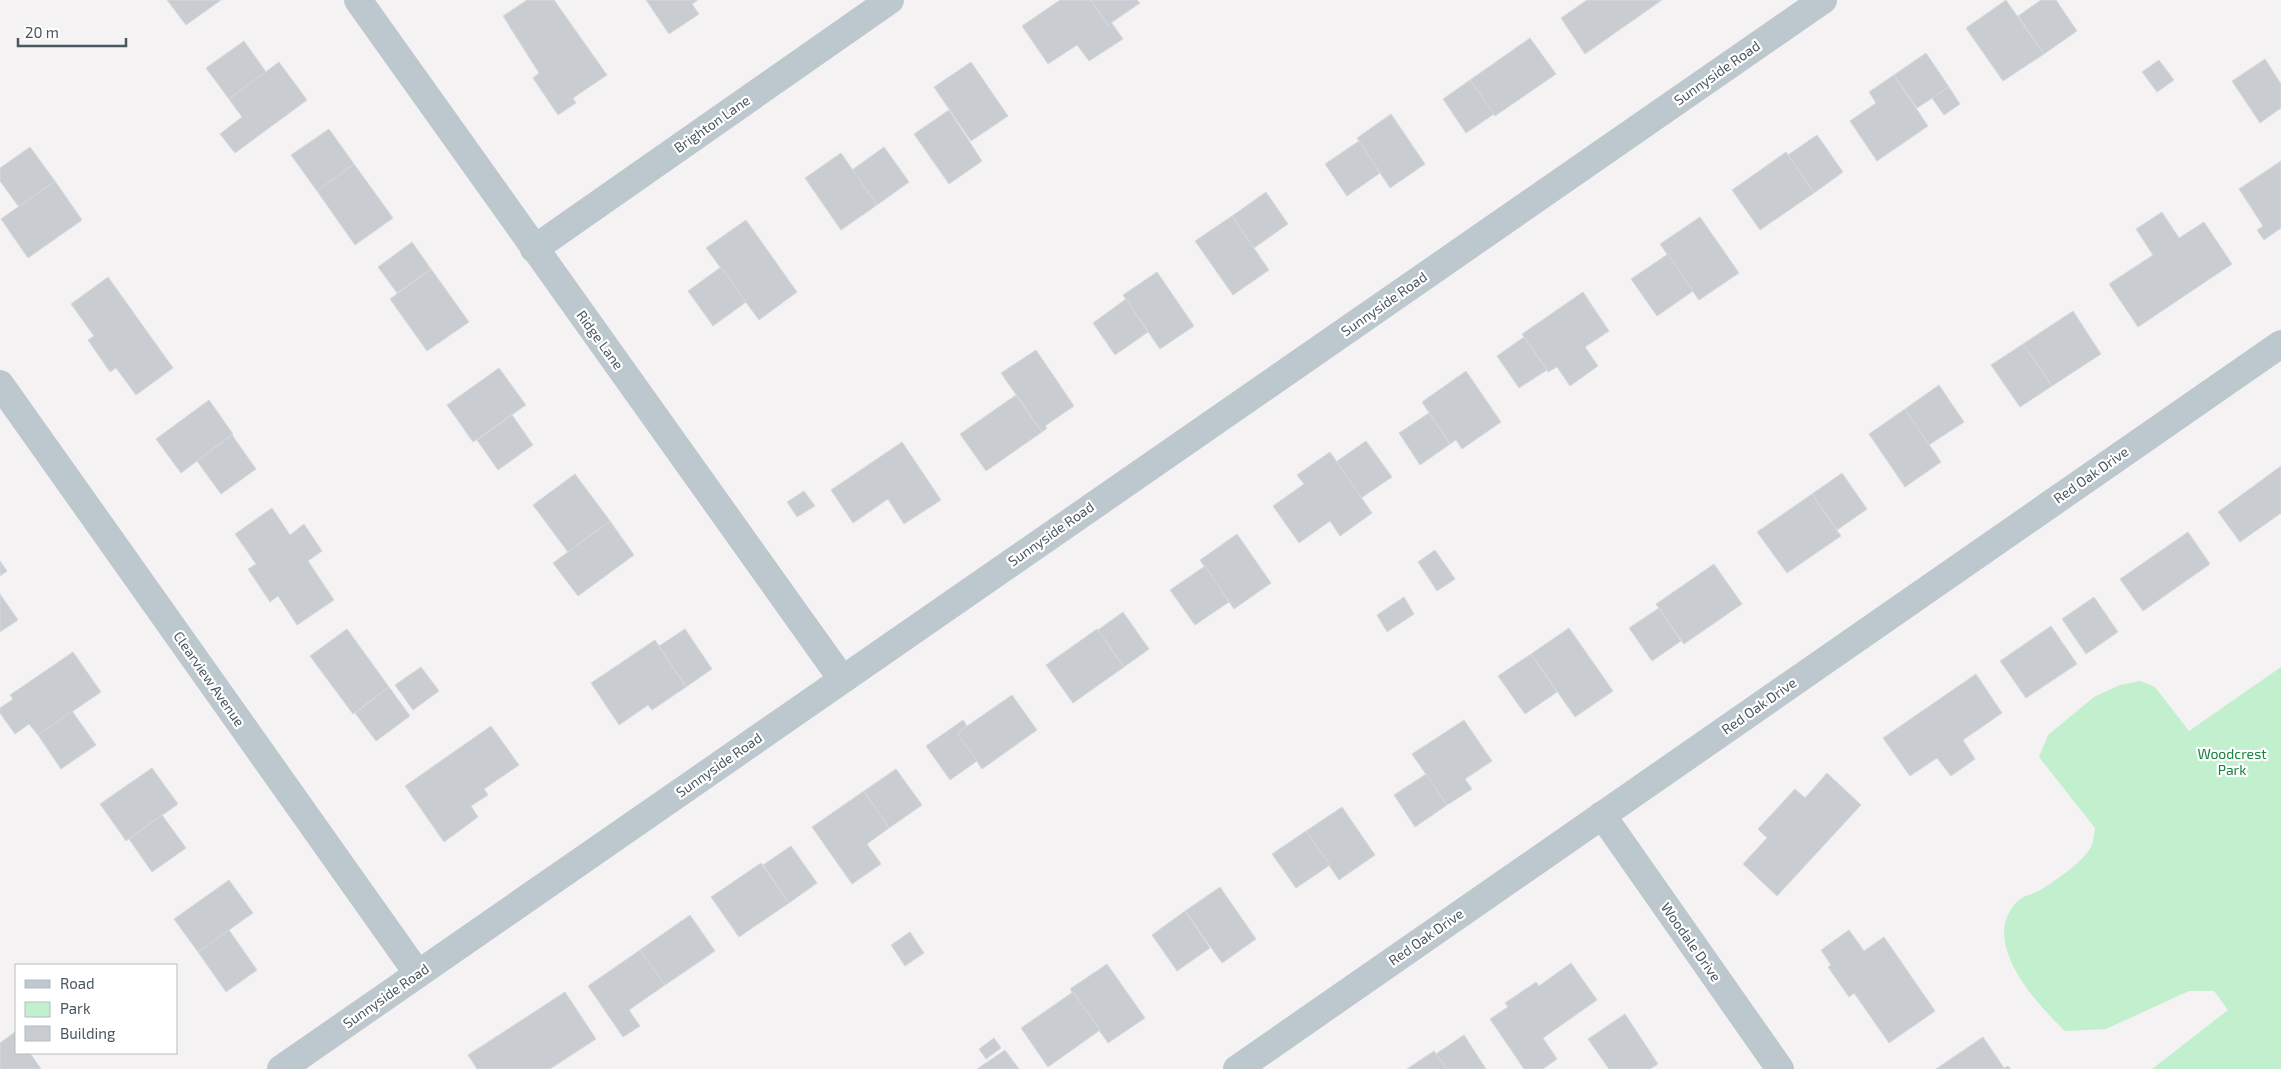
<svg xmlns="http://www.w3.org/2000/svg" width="2281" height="1069" font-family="'Exo 2',sans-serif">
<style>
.green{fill:#c2f0ce}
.building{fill:#c9cdd1;stroke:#d6d9dd}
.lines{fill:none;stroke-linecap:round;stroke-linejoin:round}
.minor{stroke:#bdc8ce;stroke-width:28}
.labels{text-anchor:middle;stroke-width:4.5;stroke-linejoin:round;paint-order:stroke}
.street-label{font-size:14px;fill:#49575f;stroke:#fff}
.park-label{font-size:14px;fill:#188241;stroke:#fff}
</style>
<rect width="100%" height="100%" fill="#f4f2f2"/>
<path class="green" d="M2281,667V1069H2152L2228,1010L2214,991H2189L2106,1029L2065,1031C2037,1004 1977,940 2018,901C2023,895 2035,894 2042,889C2055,881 2081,863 2089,850C2093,845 2094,835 2095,828L2039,757L2048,735L2094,697L2120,685L2140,681L2155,687L2189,731Z"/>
<g class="building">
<polygon points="167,0 221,0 186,25"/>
<polygon points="527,0 554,0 607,75 573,98 576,103 558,115 533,78 539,73 503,16"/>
<polygon points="646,0 698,0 692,4 699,14 669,34"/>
<polygon points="1060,0 1091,0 1108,25 1111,22 1123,39 1089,61 1077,45 1048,64 1022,26"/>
<polygon points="1091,0 1137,0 1140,3 1108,25"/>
<polygon points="1587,0 1662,0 1585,54 1561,18"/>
<polygon points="2006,0 2044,54 2003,81 1966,28"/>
<polygon points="2041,0 2056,0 2077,31 2044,54 2018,16"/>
<polygon points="1530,38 1556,74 1495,116 1470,80"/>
<polygon points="244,41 266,72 229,99 206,68"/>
<polygon points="1926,53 1949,87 1917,108 1894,75"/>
<polygon points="2265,59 2281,84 2281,108 2260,123 2232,81"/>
<polygon points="2159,60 2174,80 2157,92 2142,72"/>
<polygon points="279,62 307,100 235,153 220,134 242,117 229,99"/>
<polygon points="971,62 1008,116 971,141 934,87"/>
<polygon points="1894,75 1928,126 1877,161 1850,121 1876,103 1869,92"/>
<polygon points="1470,80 1494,114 1466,133 1443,99"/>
<polygon points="1949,87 1960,104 1944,115 1932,98"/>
<polygon points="949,110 982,161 949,184 914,134"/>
<polygon points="1391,114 1425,164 1390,188 1357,138"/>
<polygon points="329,129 354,164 317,191 291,155"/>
<polygon points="1817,135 1843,172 1814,193 1788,155"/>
<polygon points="1359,141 1380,173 1347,196 1325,164"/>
<polygon points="30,147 55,181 19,207 0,181 0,168"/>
<polygon points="884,147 909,182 877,205 852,170"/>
<polygon points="1786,152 1814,193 1760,230 1732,190"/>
<polygon points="841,153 877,205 841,230 805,178"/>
<polygon points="2281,161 2281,228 2264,240 2257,230 2263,226 2239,189"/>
<polygon points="354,164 393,218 355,245 317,191"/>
<polygon points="55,181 82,220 28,258 1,219"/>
<polygon points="1266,192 1288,224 1254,248 1232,216"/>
<polygon points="2162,212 2179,238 2204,222 2232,264 2138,327 2109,284 2153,255 2136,229"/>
<polygon points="1232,216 1269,270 1233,295 1195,241"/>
<polygon points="1700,217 1739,273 1699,300 1660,244"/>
<polygon points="746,220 797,292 759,320 706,248"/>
<polygon points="412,242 431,269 397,293 378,267"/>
<polygon points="1668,254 1693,291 1657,316 1631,279"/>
<polygon points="721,267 746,302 713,326 688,291"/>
<polygon points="431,269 469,322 427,351 390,299"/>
<polygon points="1157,272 1194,326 1160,349 1123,295"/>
<polygon points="108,277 173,368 136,395 116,368 110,372 88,340 94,336 71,304"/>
<polygon points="1583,292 1609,331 1585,347 1598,366 1570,386 1557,367 1548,372 1522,334"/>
<polygon points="1126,299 1148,332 1115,355 1093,323"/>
<polygon points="2073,311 2101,354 2052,386 2023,344"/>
<polygon points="1524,337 1547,370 1519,388 1497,356"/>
<polygon points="2023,344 2052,386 2020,407 1991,365"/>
<polygon points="1036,350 1074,406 1045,426 1047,428 1042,432 1001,373"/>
<polygon points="499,368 526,405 473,442 447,405"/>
<polygon points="1466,371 1501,422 1462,449 1456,440 1450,444 1422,402"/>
<polygon points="1939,385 1964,422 1929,445 1905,409"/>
<polygon points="1016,395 1042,432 986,471 960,434"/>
<polygon points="209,400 233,434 181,473 156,439"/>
<polygon points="1905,409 1941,462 1905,487 1869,434"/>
<polygon points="1429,413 1450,444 1420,465 1399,433"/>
<polygon points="512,415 533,445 498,470 477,440"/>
<polygon points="232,435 256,469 221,494 197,461"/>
<polygon points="1366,441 1392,477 1361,498 1336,462"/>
<polygon points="902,442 941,500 904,524 888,499 853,523 831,490"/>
<polygon points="1330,452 1372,513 1340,536 1330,521 1299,543 1273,506 1304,484 1297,475"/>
<polygon points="2281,466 2281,513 2240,542 2218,512"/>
<polygon points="1842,473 1867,509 1837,530 1812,494"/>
<polygon points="575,474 610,521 568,552 533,505"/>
<polygon points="804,491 815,506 797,517 787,502"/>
<polygon points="1812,494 1841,536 1787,573 1757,532"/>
<polygon points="272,508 290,535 304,524 322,551 308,561 334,600 297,625 278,596 270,602 248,569 256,564 235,534"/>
<polygon points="610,521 634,555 578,596 553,563"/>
<polygon points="2188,532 2210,564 2143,611 2120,579"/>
<polygon points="1237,534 1271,583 1234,609 1200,560"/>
<polygon points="1435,550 1455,579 1437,591 1418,562"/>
<polygon points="0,561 7,571 0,576"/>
<polygon points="1714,564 1742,604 1684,644 1656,604"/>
<polygon points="1205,566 1229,602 1195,625 1170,590"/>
<polygon points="0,594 18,620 0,632"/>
<polygon points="1404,597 1414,614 1387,632 1377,615"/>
<polygon points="2094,597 2118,632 2086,654 2062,619"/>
<polygon points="1659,608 1681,641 1652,661 1629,628"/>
<polygon points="1123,612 1149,649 1124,667 1098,630"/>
<polygon points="2051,626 2077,664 2026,698 2000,661"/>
<polygon points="1569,628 1613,691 1575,717 1531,654"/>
<polygon points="347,629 389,687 353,714 310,656"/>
<polygon points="685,629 712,669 686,687 659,646"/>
<polygon points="1097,629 1124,667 1073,703 1046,665"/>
<polygon points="655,640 686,687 652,710 648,705 619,725 591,683"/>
<polygon points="73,652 101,692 38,735 29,724 15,734 0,713 0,708 13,699 10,695"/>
<polygon points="1531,654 1557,692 1525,714 1498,676"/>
<polygon points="421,667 439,691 413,710 395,685"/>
<polygon points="1976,674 2002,713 1963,740 1975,759 1951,776 1937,758 1910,776 1883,738"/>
<polygon points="389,687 410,716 376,741 355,713"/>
<polygon points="1012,695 1037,730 982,769 957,733"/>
<polygon points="72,711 96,745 61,769 38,735"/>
<polygon points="963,720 967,726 957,733 977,761 950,780 926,746"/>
<polygon points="1464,720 1492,761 1465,779 1472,789 1447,805 1412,754"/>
<polygon points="491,726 519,765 484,789 488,795 471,806 478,817 444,842 405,786"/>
<polygon points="152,768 178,804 126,841 100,804"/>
<polygon points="896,769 922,805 889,828 864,791"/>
<polygon points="1827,773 1861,805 1777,896 1743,864 1767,838 1758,829 1795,789 1805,798"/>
<polygon points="1426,774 1447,805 1415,827 1394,795"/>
<polygon points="864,791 889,828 867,844 881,864 852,884 812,827"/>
<polygon points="1342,807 1375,855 1339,880 1306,831"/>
<polygon points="162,815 186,848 152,872 129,839"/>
<polygon points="1306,831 1330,865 1296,888 1272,854"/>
<polygon points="791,846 817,883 789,903 763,865"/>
<polygon points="761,863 789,903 739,937 711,897"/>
<polygon points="229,880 253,913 198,952 174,919"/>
<polygon points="1220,887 1256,939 1222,963 1185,911"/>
<polygon points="1185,911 1210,948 1177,971 1152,935"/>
<polygon points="690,915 715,951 665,985 640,950"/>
<polygon points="229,930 257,970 226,992 198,952"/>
<polygon points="1849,930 1864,951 1884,937 1935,1011 1889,1043 1854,993 1849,997 1828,967 1831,965 1821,950"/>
<polygon points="910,932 924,953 905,966 891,945"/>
<polygon points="640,950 665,985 629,1010 640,1026 623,1037 588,986"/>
<polygon points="1571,963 1597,1000 1543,1038 1557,1059 1543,1069 1524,1069 1490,1019 1508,1007 1505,1003 1536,982 1539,986"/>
<polygon points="1107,964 1145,1018 1108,1043 1070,989"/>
<polygon points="565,992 596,1039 550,1069 477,1069 468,1055"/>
<polygon points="1073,992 1100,1030 1048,1067 1021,1028"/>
<polygon points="1625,1014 1658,1064 1650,1069 1609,1069 1588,1039"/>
<polygon points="15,1032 16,1053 30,1053 41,1069 0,1069 0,1043"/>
<polygon points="1464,1035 1486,1069 1447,1069 1436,1054"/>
<polygon points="1983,1037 2004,1068 2008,1066 2011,1069 1936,1069"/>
<polygon points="994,1038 1001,1048 986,1059 979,1049"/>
<polygon points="1005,1050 1019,1069 977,1069"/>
<polygon points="1434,1051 1447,1069 1407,1069"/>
</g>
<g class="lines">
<g class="minor">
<polyline points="358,0 842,679"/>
<polyline points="534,249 890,0"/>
<polyline points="0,384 418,974"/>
<polyline points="1602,815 1780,1069"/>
<polyline points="281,1069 1823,0"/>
<polyline points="1237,1069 2281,344"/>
</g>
</g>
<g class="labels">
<g class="street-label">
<text transform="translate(1717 73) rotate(-35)" y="5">Sunnyside Road</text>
<text transform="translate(712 124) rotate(-35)" y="5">Brighton Lane</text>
<text transform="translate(1384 304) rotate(-35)" y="5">Sunnyside Road</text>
<text transform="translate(600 340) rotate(54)" y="5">Ridge Lane</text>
<text transform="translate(2091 475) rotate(-35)" y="5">Red Oak Drive</text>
<text transform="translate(1051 534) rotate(-35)" y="5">Sunnyside Road</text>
<text transform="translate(209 679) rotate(55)" y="5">Clearview Avenue</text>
<text transform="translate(1759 706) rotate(-35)" y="5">Red Oak Drive</text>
<text transform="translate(719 765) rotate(-35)" y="5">Sunnyside Road</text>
<text transform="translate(1426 937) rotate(-35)" y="5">Red Oak Drive</text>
<text transform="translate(1691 942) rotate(55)" y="5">Woodale Drive</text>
<text transform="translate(386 996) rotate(-35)" y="5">Sunnyside Road</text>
</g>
<g class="park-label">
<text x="2232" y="759">Woodcrest<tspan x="2232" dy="16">Park</tspan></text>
</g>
</g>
<rect x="15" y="964" width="162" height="90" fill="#ffffff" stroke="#b6bcbf"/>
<rect x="25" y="980" width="25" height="8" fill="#bdc8ce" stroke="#b6bcbf"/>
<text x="60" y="989" font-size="15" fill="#49575f">Road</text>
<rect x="25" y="1002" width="25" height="15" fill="#c2f0ce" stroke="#b6bcbf"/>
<text x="60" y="1014" font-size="15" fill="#49575f">Park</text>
<rect x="25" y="1026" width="25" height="15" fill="#c9cdd1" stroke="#b6bcbf"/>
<text x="60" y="1039" font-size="15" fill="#49575f">Building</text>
<path d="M18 38v8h108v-8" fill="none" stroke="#49575f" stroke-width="2.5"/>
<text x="25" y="38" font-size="15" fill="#49575f" stroke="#ffffff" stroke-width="4" paint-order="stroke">20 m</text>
</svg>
